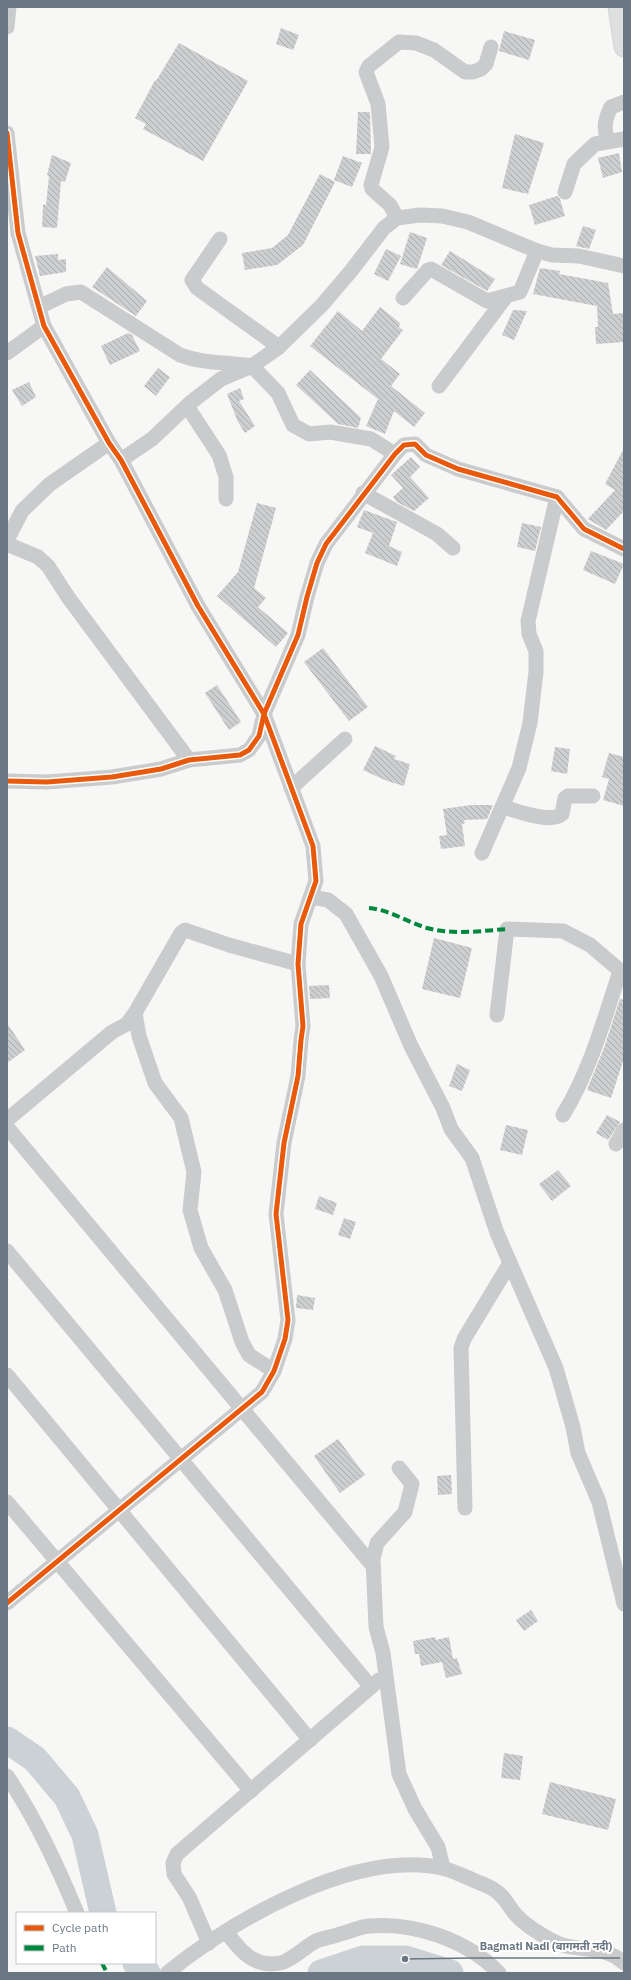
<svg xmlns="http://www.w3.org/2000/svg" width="631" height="1980" font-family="'IBM Plex Sans','Noto Sans Devanagari',sans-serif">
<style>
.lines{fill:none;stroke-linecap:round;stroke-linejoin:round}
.river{stroke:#cbd1d4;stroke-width:27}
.building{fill:url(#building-back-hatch)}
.major-casing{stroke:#d3d4d4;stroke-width:21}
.minor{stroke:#c9cbcc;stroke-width:15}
.major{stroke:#dedfe0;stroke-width:19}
.quiet{stroke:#00873e;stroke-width:4;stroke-dasharray:8 4;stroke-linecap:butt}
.cycleway-casing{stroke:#fff;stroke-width:8}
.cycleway{stroke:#e8590c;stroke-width:5}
.leader{fill:none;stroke:#6a7783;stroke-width:1.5}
.callout-dot{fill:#6a7783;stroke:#fff;stroke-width:1.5}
.callout-label{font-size:11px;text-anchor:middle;font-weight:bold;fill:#6a7783;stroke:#fff;stroke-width:4;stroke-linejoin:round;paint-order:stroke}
</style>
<defs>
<pattern id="building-back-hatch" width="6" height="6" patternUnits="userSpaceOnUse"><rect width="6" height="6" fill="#cdcecf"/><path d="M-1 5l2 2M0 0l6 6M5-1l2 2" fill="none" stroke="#aaacad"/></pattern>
</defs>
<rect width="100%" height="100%" fill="#f7f7f6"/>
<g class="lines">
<g class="river">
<polyline points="7,1740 35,1759 67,1797 85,1835 103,1913"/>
<polyline points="136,1963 147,1973"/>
<polyline points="321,1973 363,1959 405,1959 450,1973"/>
</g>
</g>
<g class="building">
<polygon points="281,28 299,35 293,50 276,44"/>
<polygon points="504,31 535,40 529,60 499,51"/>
<polygon points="179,43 248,81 203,161 143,129 146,124 135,118 155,80 156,81"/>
<polygon points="358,112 370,112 371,154 356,154"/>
<polygon points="515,134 544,143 528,194 502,188"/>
<polygon points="619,153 622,172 603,178 598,158"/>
<polygon points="52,155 71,163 65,182 61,181 57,228 42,227 43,204 46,205 49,176 47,175"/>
<polygon points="343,156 362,163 352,187 334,180"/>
<polygon points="320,174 335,182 303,245 277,265 245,270 242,253 272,248 288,235"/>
<polygon points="557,196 560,199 565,216 535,225 529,205"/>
<polygon points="583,226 596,230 589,249 576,246"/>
<polygon points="410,232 427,238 417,269 400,264"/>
<polygon points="386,249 401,256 388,281 374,274"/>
<polygon points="450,251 495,279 487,291 441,265"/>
<polygon points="58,254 58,260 66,259 66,272 40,276 35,256"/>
<polygon points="107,267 147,301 136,316 92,287"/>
<polygon points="540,268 560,271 559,274 608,283 613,314 624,313 624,342 596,344 595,327 598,327 597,306 533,294"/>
<polygon points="380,307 400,323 399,328 403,330 381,359 400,374 391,386 425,413 414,427 394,411 385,434 366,426 378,399 310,346 338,311 362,331"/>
<polygon points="513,310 527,311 514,340 502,335"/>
<polygon points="128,333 132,335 140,351 110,365 101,346"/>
<polygon points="158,368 170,377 156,396 144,386"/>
<polygon points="310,370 361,418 358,428 338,424 296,385"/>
<polygon points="29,382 36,397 22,406 12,390"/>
<polygon points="240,388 244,399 239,401 255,426 245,433 238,422 227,394"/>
<polygon points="624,448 624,511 606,530 588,519 615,490 605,484"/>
<polygon points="411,457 420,467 410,477 429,498 414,511 397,502 393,497 403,488 391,475"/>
<polygon points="257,503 276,508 254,588 266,598 258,607 288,633 276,647 217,596 238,572"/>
<polygon points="364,510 397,522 389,546 402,552 397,566 365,553 373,533 357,527"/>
<polygon points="522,523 541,527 535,551 517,547"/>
<polygon points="591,551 624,564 615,584 583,570"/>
<polygon points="323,648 368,707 349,721 304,662"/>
<polygon points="217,685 241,722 229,730 205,693"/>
<polygon points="375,746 396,756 394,759 410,764 404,786 387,781 363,770"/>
<polygon points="555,747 570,749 567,774 551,771"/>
<polygon points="609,753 624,757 624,806 603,800 609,779 602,777"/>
<polygon points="471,805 493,805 487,819 464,820 465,823 462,824 465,846 441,849 439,836 447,835 443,809"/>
<polygon points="434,938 472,948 460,998 422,989"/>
<polygon points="329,985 330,998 310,999 309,986"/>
<polygon points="620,999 624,1000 624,1058 611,1098 587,1090 604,1048"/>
<polygon points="7,1023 25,1050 7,1063"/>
<polygon points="457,1064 470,1070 462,1091 449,1086"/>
<polygon points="607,1115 620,1122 608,1140 596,1133"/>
<polygon points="506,1125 528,1130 522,1155 500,1150"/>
<polygon points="558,1170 571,1186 552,1201 539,1184"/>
<polygon points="319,1196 337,1203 333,1215 315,1209"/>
<polygon points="344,1218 356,1222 350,1239 338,1235"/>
<polygon points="297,1295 315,1298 313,1310 296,1308"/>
<polygon points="338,1439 365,1475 340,1493 314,1456"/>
<polygon points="451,1475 452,1494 438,1495 437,1476"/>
<polygon points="531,1610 538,1621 524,1631 516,1620"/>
<polygon points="435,1637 436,1640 449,1637 453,1659 457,1658 462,1674 446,1678 442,1662 421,1666 419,1654 415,1654 413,1641"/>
<polygon points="504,1753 523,1756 520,1780 501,1778"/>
<polygon points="550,1782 616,1799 608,1830 542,1814"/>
</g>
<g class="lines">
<g class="major-casing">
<polyline id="major" points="618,7 624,47"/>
</g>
<g class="minor">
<polyline points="7,27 9,7"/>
<polyline points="7,133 18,233 44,326 109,443 121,460 198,606 264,714 313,846 316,881 301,924 298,964 303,1026 301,1040 298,1076 284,1143 276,1214 288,1320 285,1339 274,1371 262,1392 7,1603"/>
<path d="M608,140C603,128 605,119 611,107L624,102"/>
<polyline points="565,192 574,164 595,144 624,139"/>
<polyline points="397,218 390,205 372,189 371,185 382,147 378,104 366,72 369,66 399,42 416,43 434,50 465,72 473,72 481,69 486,64 491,47"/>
<polyline points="220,239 192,280 197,288 279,347"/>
<polyline points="403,298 428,270 431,269 487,301 520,292 537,251"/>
<path d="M39,307L66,294L81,292L180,355C204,364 228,362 252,366L278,393L293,425L309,434L330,432L371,439L395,454"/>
<polyline points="7,353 44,326"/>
<polyline points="439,386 505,298"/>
<polyline points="187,406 219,455 226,477 226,499"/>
<polyline points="121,460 152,439 190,403 221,379 252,366 279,347 322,305 351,271 384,228 397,218 420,215 442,216 468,222 537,251 552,255 579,256 624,266"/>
<polyline points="363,493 437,534 453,548"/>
<polyline points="7,540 22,511 50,484 109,443"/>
<polyline points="7,544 38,557 48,566 68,597 189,760"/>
<polyline points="7,781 47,782 112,777 161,769 189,760 240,755 249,750 259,736 264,714 298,635 307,597 317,563 326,544 395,454 404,445 415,444 426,455 458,469 557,497 584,529 624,549"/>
<polyline points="291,788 345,739"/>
<path d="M503,807C518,811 550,824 562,814L565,798L568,796H593"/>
<polyline points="482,853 519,768 530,723 536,672 536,651 529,634 528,621 557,497"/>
<polyline points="311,897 328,900 346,914 381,976 411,1046 443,1108 451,1129 472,1158 497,1233 556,1368 573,1427 578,1453 599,1502 624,1604"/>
<polyline points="135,1013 139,1036 155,1083 181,1118 194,1172 190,1210 201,1248 225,1290 242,1342 249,1355 274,1371"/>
<polyline points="497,1015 507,929 563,931 590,945 624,974"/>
<path d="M563,1115C590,1071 604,1020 620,971"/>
<polyline points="7,1120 112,1032 127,1024 135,1013 181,933 185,930 229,945 298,964"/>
<polyline points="7,1127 373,1566"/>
<polyline points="616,1144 624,1130"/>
<polyline points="7,1251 371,1687"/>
<polyline points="7,1375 310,1740"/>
<polyline points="399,1468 412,1484 405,1512 377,1543 373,1559 376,1627 383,1653 399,1774 415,1809 438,1847 443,1868"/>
<polyline points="7,1502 251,1791"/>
<polyline points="465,1508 461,1348 464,1339 510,1263"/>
<path d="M7,1776C36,1819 57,1865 77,1913"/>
<path d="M226,1932C240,1950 253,1968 280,1963C291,1961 306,1946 316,1941C323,1938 332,1937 340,1934C349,1932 359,1927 369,1926C415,1922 467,1940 499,1973"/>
<polyline points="209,1943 189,1897 174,1874 173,1863 177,1854 379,1680"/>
<path d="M167,1973C233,1920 355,1849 442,1868C452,1870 463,1876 473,1880C479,1883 487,1885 493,1889C505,1896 508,1906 516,1915C525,1925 540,1934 551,1940C574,1954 601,1942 624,1963"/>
</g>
<use href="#major" class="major"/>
<g class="quiet">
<path d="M369,908C390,910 407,922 427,928C453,935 481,931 507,929"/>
<polyline points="102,1963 107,1973"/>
</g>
<g class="cycleway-casing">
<g id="cycleway">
<polyline points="7,133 18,233 44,326 109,443 121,460 198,606 264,714 313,846 316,881 301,924 298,964 303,1026 301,1040 298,1076 284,1143 276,1214 288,1320 285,1339 274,1371 262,1392 7,1603"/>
<polyline points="7,781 47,782 112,777 161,769 189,760 240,755 249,750 259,736 264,714 298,635 307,597 317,563 326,544 395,454 404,445 415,444 426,455 458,469 557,497 584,529 624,549"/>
</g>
</g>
<use href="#cycleway" class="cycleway"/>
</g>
<path class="leader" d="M405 1959L471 1958H620"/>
<circle class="callout-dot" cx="405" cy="1959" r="4"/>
<g class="callout-label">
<text x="546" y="1950">Bagmati Nadi (बागमती नदी)</text>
</g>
<rect width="631" height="1980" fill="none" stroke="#6a7783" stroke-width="16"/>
<rect x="16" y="1912" width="140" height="52" fill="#ffffff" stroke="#c3c9cd"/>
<rect x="24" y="1925" width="20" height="6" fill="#e8590c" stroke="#c3c9cd"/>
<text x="52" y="1932" font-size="12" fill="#6a7783">Cycle path</text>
<rect x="24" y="1945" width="20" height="6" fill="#00873e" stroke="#c3c9cd"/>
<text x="52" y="1952" font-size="12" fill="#6a7783">Path</text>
</svg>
